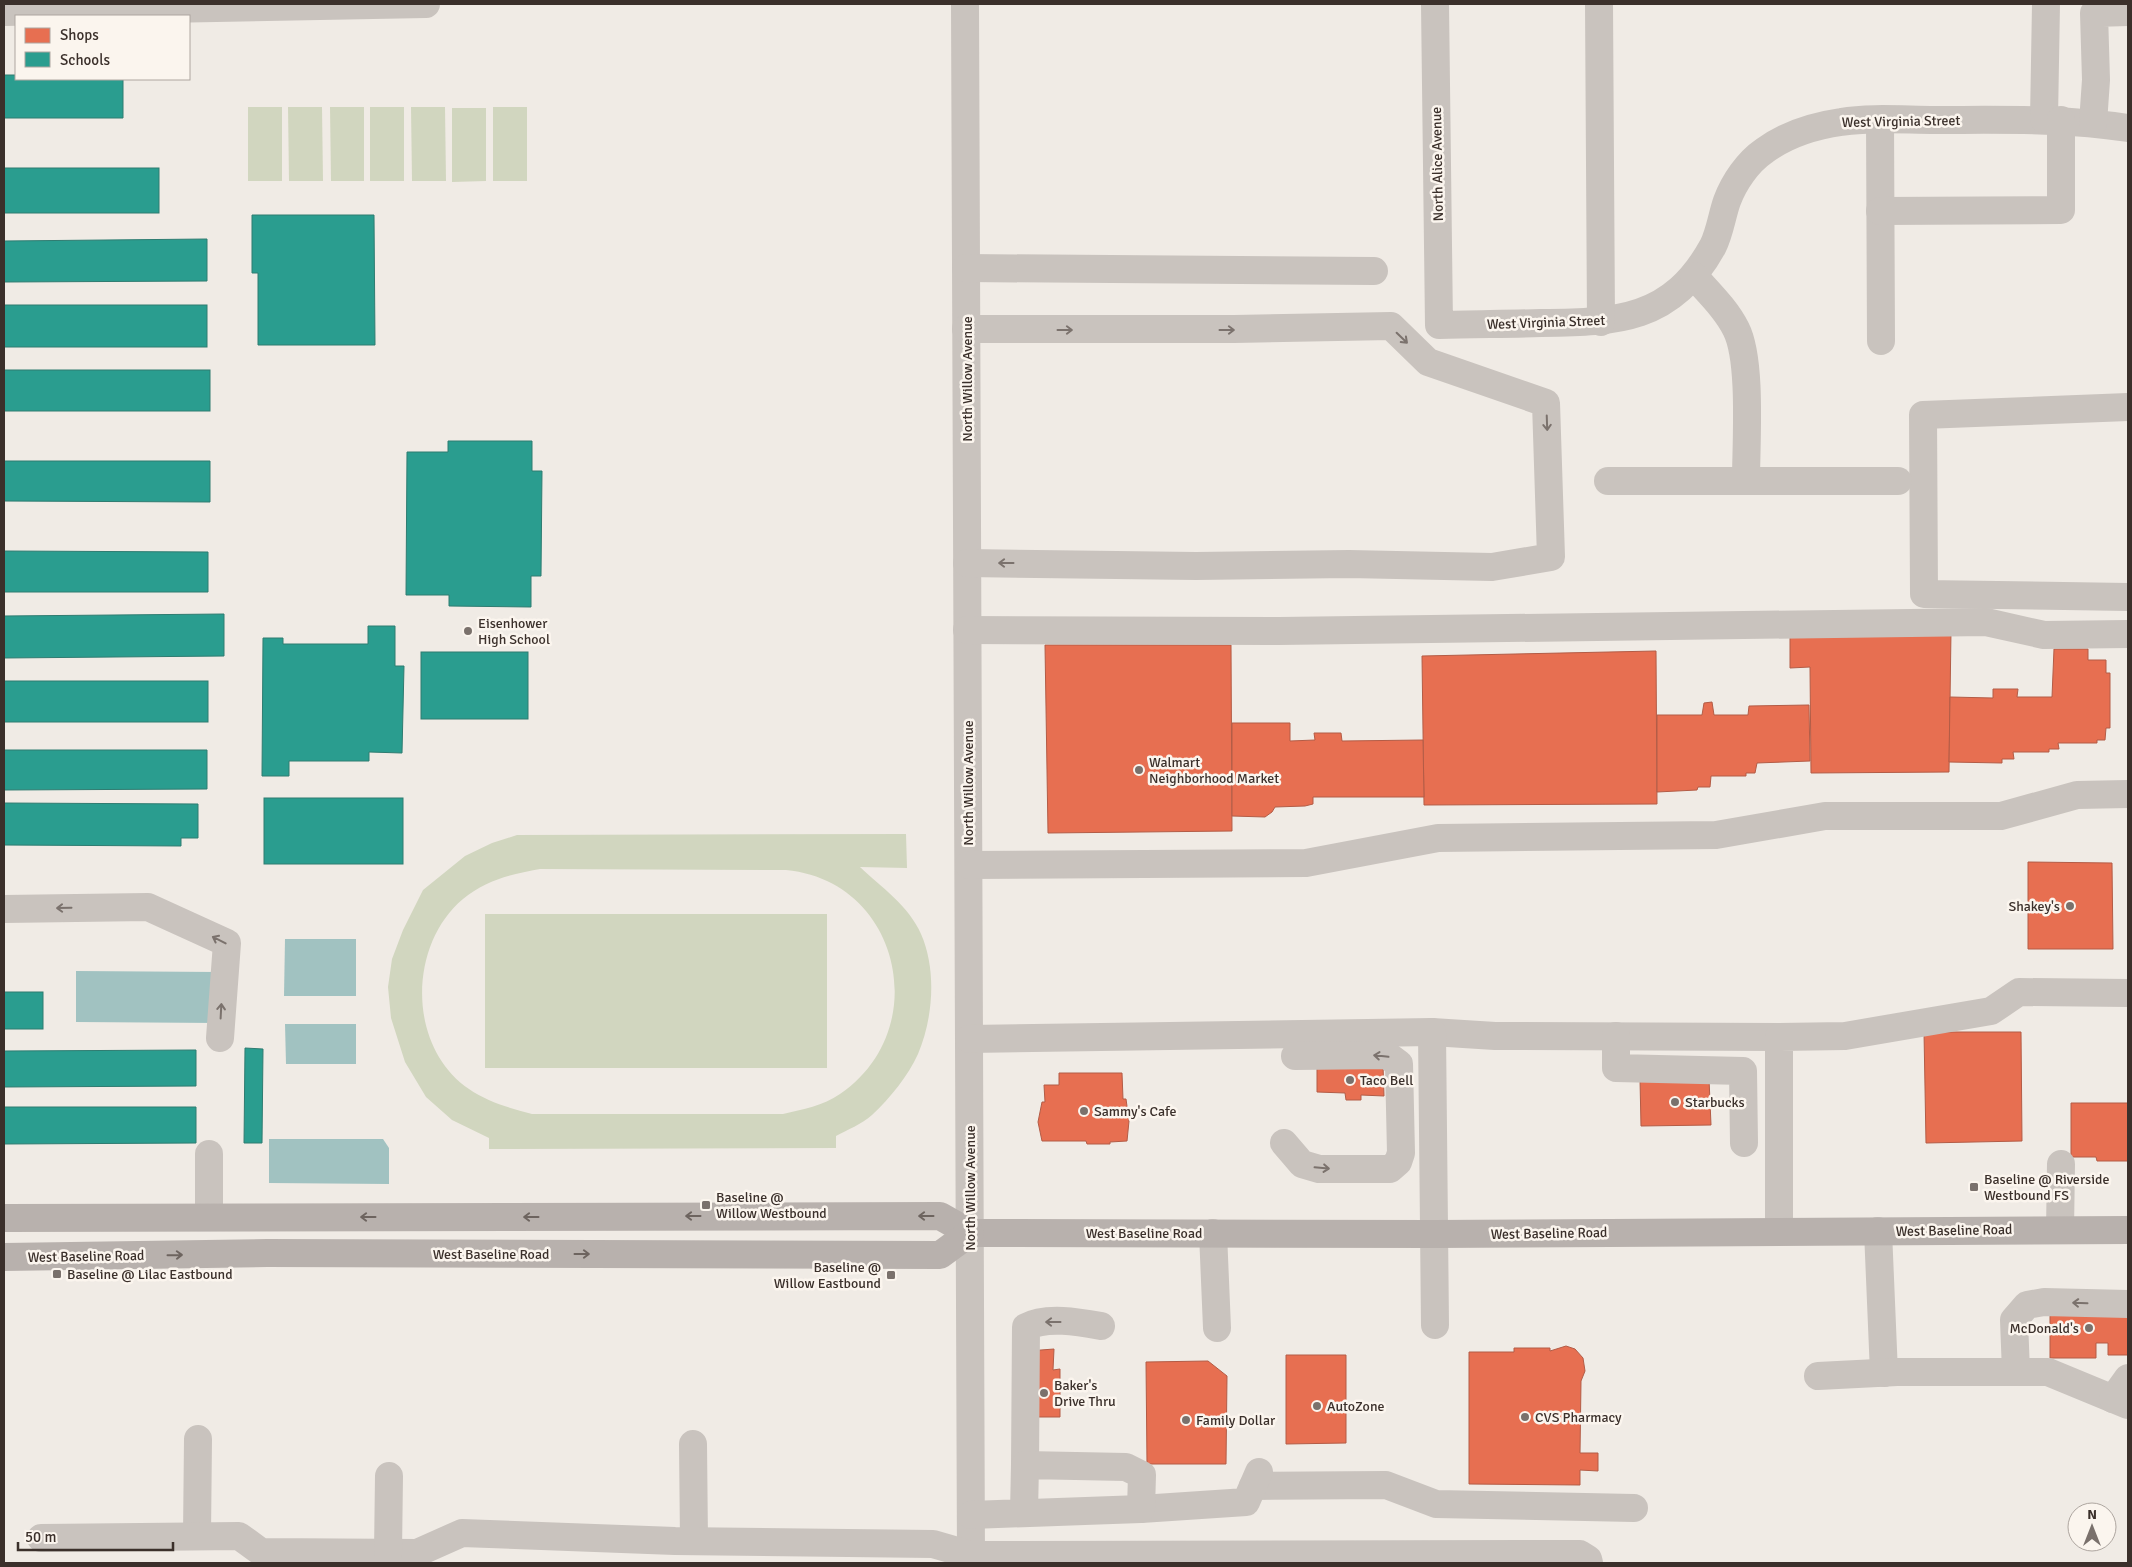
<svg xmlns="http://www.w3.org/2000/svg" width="2132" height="1567" font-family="Signika,sans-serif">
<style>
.green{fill:#d1d6bf;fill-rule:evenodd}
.water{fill:#a1c2c1}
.shops{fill:#e76f51;stroke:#b35c46}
.schools{fill:#2a9d8f;stroke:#2f7c71}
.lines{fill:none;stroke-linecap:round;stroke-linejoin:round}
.minor{stroke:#c9c3be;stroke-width:28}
.major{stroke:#b8b1ad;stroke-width:28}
.oneway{stroke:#7b726d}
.oneway2{stroke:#6d645f}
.poi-dot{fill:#7a716c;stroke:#fbf5ee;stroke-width:2}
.labels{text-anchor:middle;stroke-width:5;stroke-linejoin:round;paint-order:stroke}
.street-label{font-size:14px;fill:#3b302b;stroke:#fbf5ee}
.poi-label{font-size:14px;fill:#3b302b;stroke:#fbf5ee;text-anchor:start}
</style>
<rect width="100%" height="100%" fill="#f0ebe5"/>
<g class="green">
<rect x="248" y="107" width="34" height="74"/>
<polygon points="288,107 322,107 323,181 289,181"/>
<polygon points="330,107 364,107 364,181 331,181"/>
<rect x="370" y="107" width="34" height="74"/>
<polygon points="411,107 445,107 446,181 412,181"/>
<rect x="493" y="107" width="34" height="74"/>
<polygon points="452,108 486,108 486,181 452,182"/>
<path d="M906,834L907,868L860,867C881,887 909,906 921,934C937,970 933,1019 918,1054C908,1076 890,1098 872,1115C862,1124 847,1130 836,1136V1148L489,1149V1138L452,1120L426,1097L405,1062L391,1018L388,987L392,959L403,930L423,890L465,856L492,843L517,835ZM540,869L786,870C901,881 934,1030 840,1094C823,1106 803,1109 783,1114H532C509,1108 488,1102 469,1089C407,1047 408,945 463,899C486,880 512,874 540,869Z"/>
<rect x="485" y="914" width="342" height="154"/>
</g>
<g class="water">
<polygon points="285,939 356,939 356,996 284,996"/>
<polygon points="76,971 218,972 218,1023 76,1022"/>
<polygon points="285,1024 356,1024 356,1064 286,1064"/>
<polygon points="269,1139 383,1139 389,1148 389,1184 269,1183"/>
</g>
<g class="shops">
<polygon points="1790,630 1951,631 1949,772 1811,773 1810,667 1790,668"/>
<polygon points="1045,645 1231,645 1232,831 1048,833"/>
<polygon points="2054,649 2088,649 2088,660 2106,660 2106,673 2110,673 2110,728 2106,728 2105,740 2097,740 2097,743 2058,743 2059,749 2049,749 2049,752 2013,752 2014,759 2002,759 2002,763 1949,762 1950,697 1993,698 1993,689 2018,689 2017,697 2052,697"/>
<polygon points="1656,651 1657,804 1424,805 1422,656"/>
<polygon points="1712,702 1714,715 1748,715 1749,706 1809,705 1810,761 1757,763 1755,773 1746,773 1746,776 1711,776 1710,787 1698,787 1697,790 1657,792 1657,715 1702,715 1704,703"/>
<polygon points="1232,723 1290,723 1290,741 1315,740 1314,733 1341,733 1342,741 1423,740 1424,797 1313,797 1313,804 1305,806 1275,807 1272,812 1265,817 1232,816"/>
<polygon points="2028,862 2112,863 2113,949 2028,949"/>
<polygon points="1924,1032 2021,1032 2022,1141 1926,1143"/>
<polygon points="1317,1064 1383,1065 1384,1096 1361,1095 1361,1100 1346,1100 1345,1093 1317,1092"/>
<polygon points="1059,1073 1122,1073 1123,1099 1126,1099 1129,1121 1127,1141 1110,1142 1110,1144 1087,1144 1086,1141 1042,1141 1038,1122 1042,1102 1045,1102 1044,1085 1059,1085"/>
<polygon points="1640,1079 1709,1079 1711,1125 1641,1126"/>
<polygon points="2071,1103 2128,1103 2128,1161 2097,1161 2096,1157 2071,1157"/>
<polygon points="2128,1312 2128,1355 2108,1355 2108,1343 2096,1343 2096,1358 2050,1358 2050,1313"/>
<polygon points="1566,1346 1575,1349 1583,1358 1585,1371 1581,1381 1580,1453 1598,1453 1598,1471 1580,1470 1580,1485 1469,1484 1469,1352 1514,1352 1514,1348 1550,1348 1550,1351"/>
<polygon points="1054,1349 1053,1370 1060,1369 1060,1417 1028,1417 1028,1351"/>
<polygon points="1286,1355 1346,1355 1346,1443 1286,1444"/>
<polygon points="1208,1361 1227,1376 1226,1464 1147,1464 1146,1362"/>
</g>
<g class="schools">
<polygon points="4,75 16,75 16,79 123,79 123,118 4,118"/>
<rect x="4" y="168" width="155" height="45"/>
<polygon points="252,215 374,215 375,345 258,345 258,273 252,273"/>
<polygon points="207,239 207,281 4,282 4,241"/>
<rect x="4" y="305" width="203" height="42"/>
<rect x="4" y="370" width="206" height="41"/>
<polygon points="448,441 532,441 532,471 542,471 541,576 531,576 531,607 449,606 449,595 406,595 407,452 448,452"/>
<polygon points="4,461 210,461 210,502 4,501"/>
<polygon points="4,551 208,552 208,592 4,592"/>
<polygon points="224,614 224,656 4,658 4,616"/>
<polygon points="368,626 395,626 395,666 404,666 402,753 369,752 369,761 289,761 289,776 262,776 263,638 283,638 283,644 368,644"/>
<rect x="421" y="652" width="107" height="67"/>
<rect x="4" y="681" width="204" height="41"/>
<polygon points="4,750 207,750 207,789 4,790"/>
<rect x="264" y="798" width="139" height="66"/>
<polygon points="4,803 198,804 198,838 181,838 181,846 4,845"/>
<rect x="4" y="992" width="39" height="37"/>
<polygon points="245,1048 263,1049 262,1143 244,1143"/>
<polygon points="196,1050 196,1086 4,1087 4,1051"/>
<polygon points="4,1107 196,1107 196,1143 4,1144"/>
</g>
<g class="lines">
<g class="minor">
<polyline points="965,4 971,1563"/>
<path d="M1435,4L1439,325C1473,324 1507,324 1541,323C1617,322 1672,321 1713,246C1720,232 1722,215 1727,201C1734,182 1748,162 1764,151C1787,134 1813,126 1841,122C1871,117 1905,120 1935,120C2000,120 2064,118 2128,128"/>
<polyline points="1599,4 1601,322"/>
<polyline points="4,12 426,4"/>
<polyline points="2044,119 2046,4"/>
<polyline points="1880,120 1881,341"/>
<polyline points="2093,123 2096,80 2094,13 2128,12"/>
<polyline points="1880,211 2061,210 2061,120"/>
<polyline points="966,268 1374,271"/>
<path d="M1694,276C1709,293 1726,309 1736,329C1752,360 1746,443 1746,481"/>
<polyline points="966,329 1234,329 1391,326 1428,362 1546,403 1551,557 1492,567 1349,564 1196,566 967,563"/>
<polyline points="2128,407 1923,415 1924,594 2128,597"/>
<polyline points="1608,481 1898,481"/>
<polyline points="967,630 1279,631 1986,622 2044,635 2128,634"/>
<polyline points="969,865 1306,863 1438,838 1716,835 1825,816 2001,816 2077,795 2128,794"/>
<polyline points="4,909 148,907 227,943 220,1038"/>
<polyline points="1432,1032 1495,1036 1779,1037"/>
<polyline points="1616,1036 1616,1068 1743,1071 1744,1143"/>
<polyline points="969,1039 1432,1032 1435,1325"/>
<polyline points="1284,1143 1302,1164 1319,1169 1390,1169 1398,1162 1401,1153 1399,1064 1387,1055 1295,1056"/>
<polyline points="209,1217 209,1154"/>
<polyline points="2060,1230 2061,1164"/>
<polyline points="1779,1231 1779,1037 1845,1036 1991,1011 2019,992 2128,993"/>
<polyline points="1878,1231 1884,1373"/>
<polyline points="1213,1233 1217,1328"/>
<polyline points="2016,1372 2014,1320 2027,1305 2044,1302 2128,1304"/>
<polyline points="1818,1376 1897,1372 2048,1372 2128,1405"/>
<polyline points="2113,1399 2128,1378"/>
<polyline points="693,1444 694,1541"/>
<path d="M1025,1465L1026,1327C1046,1316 1079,1322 1101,1326"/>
<polyline points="1253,1486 1386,1485 1436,1504 1634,1508"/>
<polyline points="1141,1509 1246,1502 1259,1472"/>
<polyline points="971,1515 1141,1509 1142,1475 1126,1467 1025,1465 1024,1513"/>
<polyline points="197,1536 198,1439"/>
<polyline points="41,1538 239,1536 261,1552 417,1553 462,1533 675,1541 933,1544 971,1555 1580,1554 1588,1559 1589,1563"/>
<polyline points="388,1553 389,1476"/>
</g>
<g class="major">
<polyline points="4,1218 940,1216 970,1233 1434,1234 2128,1230"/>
<polyline points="4,1257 267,1253 940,1255 970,1233"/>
</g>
</g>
<defs><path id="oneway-shaft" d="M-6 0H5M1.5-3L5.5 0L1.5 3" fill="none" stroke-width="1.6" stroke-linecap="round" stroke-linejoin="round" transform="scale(1.25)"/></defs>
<g class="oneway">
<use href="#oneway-shaft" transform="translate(1065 330)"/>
<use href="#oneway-shaft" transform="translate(1227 330)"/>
<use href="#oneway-shaft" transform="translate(1402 338) rotate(44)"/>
<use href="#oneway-shaft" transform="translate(1547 423) rotate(88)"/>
<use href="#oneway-shaft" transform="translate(1006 563) rotate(180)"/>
<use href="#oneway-shaft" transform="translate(64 908) rotate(179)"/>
<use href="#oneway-shaft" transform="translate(219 940) rotate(-153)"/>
<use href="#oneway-shaft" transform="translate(221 1011) rotate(-87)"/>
<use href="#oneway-shaft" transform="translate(1381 1056) rotate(-174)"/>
<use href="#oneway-shaft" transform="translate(1322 1168) rotate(5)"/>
<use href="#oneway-shaft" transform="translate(2080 1303) rotate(-178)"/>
<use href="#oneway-shaft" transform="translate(1053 1322) rotate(180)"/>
</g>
<g class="oneway2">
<use href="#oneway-shaft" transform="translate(693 1216) rotate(180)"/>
<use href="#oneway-shaft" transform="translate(926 1216) rotate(180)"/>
<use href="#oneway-shaft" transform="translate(368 1217) rotate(180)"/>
<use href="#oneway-shaft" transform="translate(531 1217) rotate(180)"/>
<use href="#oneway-shaft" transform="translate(582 1254)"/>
<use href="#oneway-shaft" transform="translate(175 1255) rotate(-1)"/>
</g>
<g class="poi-dot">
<circle cx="468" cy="631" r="5"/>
<circle cx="1139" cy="770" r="5"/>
<circle cx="2070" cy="906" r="5"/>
<circle cx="1350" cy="1080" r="5"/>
<circle cx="1675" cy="1102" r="5"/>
<circle cx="1084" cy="1111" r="5"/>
<rect x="1969" y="1182" width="10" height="10" rx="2.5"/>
<rect x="701" y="1200" width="10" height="10" rx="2.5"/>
<rect x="52" y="1269" width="10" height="10" rx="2.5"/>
<rect x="886" y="1270" width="10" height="10" rx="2.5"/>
<circle cx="2089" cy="1328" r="5"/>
<circle cx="1044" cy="1393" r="5"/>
<circle cx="1317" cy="1406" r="5"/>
<circle cx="1525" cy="1417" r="5"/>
<circle cx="1186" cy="1420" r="5"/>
</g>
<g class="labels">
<g class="street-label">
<text transform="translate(1901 121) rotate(-1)" y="5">West Virginia Street</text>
<text transform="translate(1437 164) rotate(-91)" y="5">North Alice Avenue</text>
<text transform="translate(1546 322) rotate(-2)" y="5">West Virginia Street</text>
<text transform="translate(967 379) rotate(-90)" y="5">North Willow Avenue</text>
<text transform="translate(968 783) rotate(-90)" y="5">North Willow Avenue</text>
<text transform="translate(970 1188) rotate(-90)" y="5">North Willow Avenue</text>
<text transform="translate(1954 1230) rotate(-1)" y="5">West Baseline Road</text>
<text x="1144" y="1238">West Baseline Road</text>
<text transform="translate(1549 1233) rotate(-1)" y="5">West Baseline Road</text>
<text x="491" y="1259">West Baseline Road</text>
<text transform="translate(86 1256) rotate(-1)" y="5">West Baseline Road</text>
</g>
<g class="poi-label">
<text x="478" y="628">Eisenhower<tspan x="478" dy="16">High School</tspan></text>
<text x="1149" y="767">Walmart<tspan x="1149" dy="16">Neighborhood Market</tspan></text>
<text x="2060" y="911" text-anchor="end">Shakey's</text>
<text x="1360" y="1085">Taco Bell</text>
<text x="1685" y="1107">Starbucks</text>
<text x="1094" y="1116">Sammy's Cafe</text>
<text x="1984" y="1184">Baseline @ Riverside<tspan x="1984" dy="16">Westbound FS</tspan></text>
<text x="716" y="1202">Baseline @<tspan x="716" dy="16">Willow Westbound</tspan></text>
<text x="881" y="1272" text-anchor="end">Baseline @<tspan x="881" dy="16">Willow Eastbound</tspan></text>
<text x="67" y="1279">Baseline @ Lilac Eastbound</text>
<text x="2079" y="1333" text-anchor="end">McDonald's</text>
<text x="1054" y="1390">Baker's<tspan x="1054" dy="16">Drive Thru</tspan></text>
<text x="1327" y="1411">AutoZone</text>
<text x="1535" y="1422">CVS Pharmacy</text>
<text x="1196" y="1425">Family Dollar</text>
</g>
</g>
<rect width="2132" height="1567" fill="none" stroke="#3b302b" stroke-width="10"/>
<rect x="15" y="15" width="175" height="65" fill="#fbf5ee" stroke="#aea6a0"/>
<rect x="25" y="28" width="25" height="15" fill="#e76f51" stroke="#aea6a0"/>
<text x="60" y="40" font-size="15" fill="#3b302b">Shops</text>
<rect x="25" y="52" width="25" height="15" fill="#2a9d8f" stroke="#aea6a0"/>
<text x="60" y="65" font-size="15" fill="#3b302b">Schools</text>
<g transform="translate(2092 1527)"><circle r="24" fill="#fbf5ee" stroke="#aea6a0"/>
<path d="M0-4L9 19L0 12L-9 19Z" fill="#7a716c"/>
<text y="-8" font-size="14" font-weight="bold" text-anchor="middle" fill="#3b302b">N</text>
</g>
<path d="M18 1542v8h155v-8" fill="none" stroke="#3b302b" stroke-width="2.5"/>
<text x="25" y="1542" font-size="15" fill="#3b302b" stroke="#fbf5ee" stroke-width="4" paint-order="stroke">50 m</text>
</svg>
